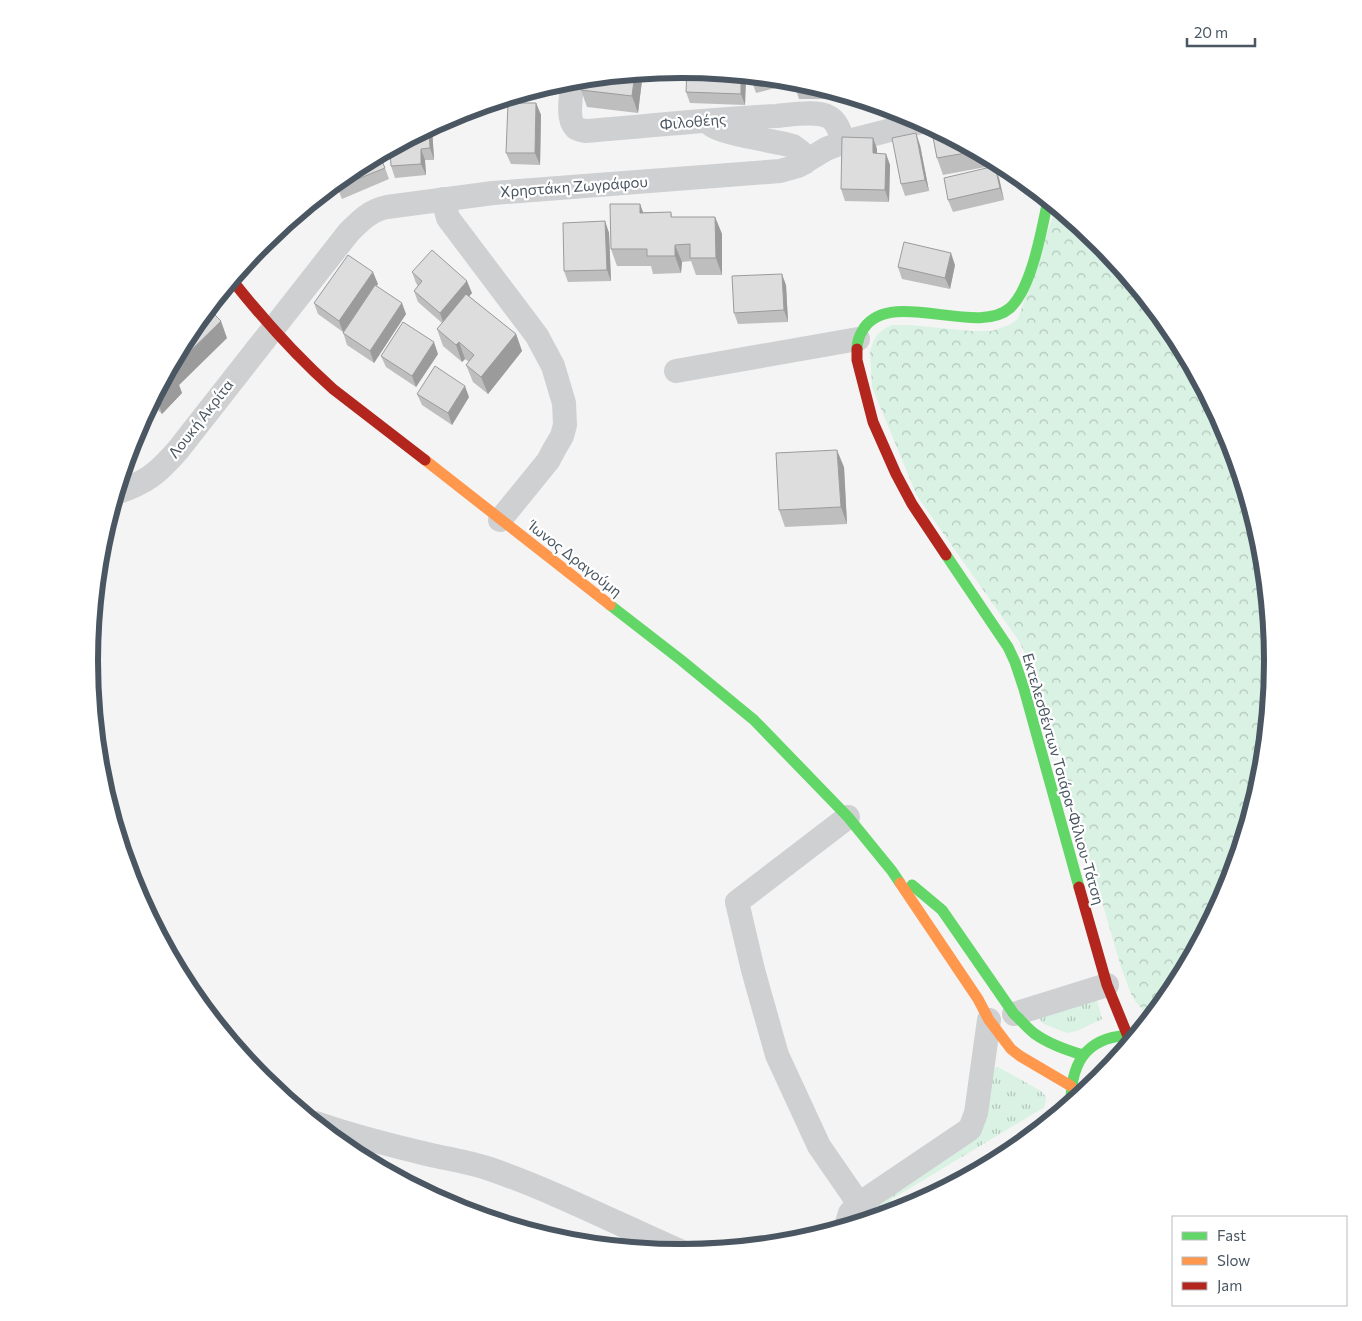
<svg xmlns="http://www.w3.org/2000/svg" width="1362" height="1321" font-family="Commissioner,sans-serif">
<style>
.grass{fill:url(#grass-tufts)}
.forest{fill:url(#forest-crowns)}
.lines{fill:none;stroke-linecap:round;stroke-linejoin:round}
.street{stroke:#ced0d2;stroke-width:24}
.fast{stroke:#63d668;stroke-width:11}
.slow{stroke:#ff974d;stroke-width:11}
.jam{stroke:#b3261e;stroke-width:11}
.wall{fill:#bebebf}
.shaded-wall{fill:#9b9b9b}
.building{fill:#ddddde;stroke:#9b9b9b}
.labels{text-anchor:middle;stroke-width:4.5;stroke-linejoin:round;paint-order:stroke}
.street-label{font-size:15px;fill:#4a5661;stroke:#fff}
.rim{fill:none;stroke:#4a5661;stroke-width:6}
</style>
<defs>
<pattern id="grass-tufts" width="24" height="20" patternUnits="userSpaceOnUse" patternTransform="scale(1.25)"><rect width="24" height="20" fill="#d9f2e3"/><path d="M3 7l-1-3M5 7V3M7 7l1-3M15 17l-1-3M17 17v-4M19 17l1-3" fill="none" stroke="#b2c7bb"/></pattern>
<pattern id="forest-crowns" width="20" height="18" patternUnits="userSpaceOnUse" patternTransform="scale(1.25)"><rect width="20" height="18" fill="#d9f2e3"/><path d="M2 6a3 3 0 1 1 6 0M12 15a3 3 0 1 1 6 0" fill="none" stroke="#b2c7bb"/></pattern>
</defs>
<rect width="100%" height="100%" fill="#f4f4f4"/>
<g class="grass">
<polygon points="1097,999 1102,1019 1077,1031 1067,1033 1042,1023 1037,1014"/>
<path d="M1121,1052L1099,1079L1087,1089C1090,1070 1102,1057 1121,1052Z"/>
<polygon points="996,1067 998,1067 1041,1091 1046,1097 1045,1105 1043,1108 892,1199 884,1208 878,1206 877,1206 979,1136 982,1131 994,1069"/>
</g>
<polygon class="forest" points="1056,207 1100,242 1173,332 1228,434 1261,545 1273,661 1261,776 1228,887 1173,989 1152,1015 1144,1011 1136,1002 1131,994 1121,967 1080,826 1047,707 1031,666 1019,641 917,496 872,387 870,352 873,342 877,335 884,329 892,325 910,325 971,331 992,331 1009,325 1018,319"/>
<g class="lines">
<g class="street">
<path d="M573,79C572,91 566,118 575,127C577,130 582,130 586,131C649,126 713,119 776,116C790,115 816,110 829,117C838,122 840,133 844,142"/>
<path d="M710,124C720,134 776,141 793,146L801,152L804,163"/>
<polyline points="443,199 448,218 537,336 553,366 564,403 565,425 562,436 555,448 548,461 500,520"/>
<polyline points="676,371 858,339"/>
<path d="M116,493C147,482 157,474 178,450L349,232C361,220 371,210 387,207L493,193L780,171L798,166L826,149L844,142L922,122"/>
<polyline points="848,817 737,902 753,970 777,1055 819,1146 859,1204"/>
<polyline points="1014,1014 1107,985"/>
<path d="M316,1123C353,1136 389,1145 427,1154C448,1159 469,1162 490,1169C556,1192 618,1224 682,1252"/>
<polyline points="846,1226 850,1213 859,1204 970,1129 976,1113 989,1020"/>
</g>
<g class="fast">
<path d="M857,349C857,341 860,334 864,328C892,288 977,337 1010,308C1032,288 1042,228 1048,200"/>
<polyline points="946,555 1008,647 1015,662 1024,689 1079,887"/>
<polyline points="610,605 681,660 754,720 848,817 892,871 900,883"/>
<path d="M912,885L942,910L1014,1014C1021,1020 1027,1028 1035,1034C1049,1044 1066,1050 1083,1055"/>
<path d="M1071,1102C1071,1058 1090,1035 1135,1035"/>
</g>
<g class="slow">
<polyline points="425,460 610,605"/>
<polyline points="900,883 978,999 989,1020 1011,1049 1020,1056 1071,1086"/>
<polyline points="946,1186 1029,1137"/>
</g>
<g class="jam">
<path d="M232,280C263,319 296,356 333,389L425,460"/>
<polyline points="857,349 857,360 873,422 896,474 912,504 946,555"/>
<polyline points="1079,887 1107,985 1127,1034"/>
</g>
</g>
<g class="wall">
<polygon points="643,72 638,113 587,107 581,90"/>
<polygon points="746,75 745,105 690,103 686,92"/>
<polygon points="750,76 781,79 783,86 756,93"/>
<polygon points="797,80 841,94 840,99 799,99 795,87"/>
<polygon points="855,98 873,103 858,105"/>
<polygon points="536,103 541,115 540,165 511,164 506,153"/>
<polygon points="432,127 434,160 425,160 426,175 395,178 391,166"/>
<polygon points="931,127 1002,164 943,175 937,158"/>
<polygon points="873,138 877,149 877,154 886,154 890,165 889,202 845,201 841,189"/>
<polygon points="920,145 929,191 905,196 901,184"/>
<polygon points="352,168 385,168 389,179 342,199 335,182"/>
<polygon points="999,178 1004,200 953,212 948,200"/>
<polygon points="312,202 314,206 286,223"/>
<polygon points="640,204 643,212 671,212 672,217 715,217 722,234 722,275 696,275 691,261 682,262 681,273 653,274 651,266 617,266 611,249"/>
<polygon points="605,221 609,233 611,281 568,282 564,271"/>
<polygon points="955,265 950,289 902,279 898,267"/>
<polygon points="412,272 472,293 469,296 516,334 522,351 488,394 473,382 466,365 469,362 465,359 462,362 443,346 437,329 442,323 418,302 414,291 418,286 416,283"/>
<polygon points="378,284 376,286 406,314 374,363 347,345 343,332 318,314 314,303"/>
<polygon points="786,285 788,322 738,324 734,313"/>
<polygon points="189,332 227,338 179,385 182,393 162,414 151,403"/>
<polygon points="438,354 416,387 386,367 381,356"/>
<polygon points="417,394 469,397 452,425 422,405"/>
<polygon points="844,467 847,524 785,527 779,510"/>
</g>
<g class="shaded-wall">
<polygon points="643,72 638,113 632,96 635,73"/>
<polygon points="741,75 746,75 745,105 741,94"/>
<polygon points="536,103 541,115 540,165 535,153"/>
<polygon points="432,126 432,127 434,160 430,148 429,128"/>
<polygon points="916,133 920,145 929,191 925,180"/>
<polygon points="873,138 877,149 877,165 873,153"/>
<polygon points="421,149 425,160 426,175 421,164"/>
<polygon points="886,154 890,165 889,202 885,190"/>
<polygon points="995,166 999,178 1004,200 1000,188"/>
<polygon points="640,204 646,221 640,213"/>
<polygon points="715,217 722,234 722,275 716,258"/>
<polygon points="605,221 609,233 611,281 607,270"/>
<polygon points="675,245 682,262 681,273 675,256"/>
<polygon points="951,253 955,265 950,289 945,278"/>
<polygon points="373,272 378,284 343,332 339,321"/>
<polygon points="782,274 786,285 788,322 784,310"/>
<polygon points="467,281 472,293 444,325 440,313"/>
<polygon points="402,303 406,314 374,363 370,351"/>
<polygon points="221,321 227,338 179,385 182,393 162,414 156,397 170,371"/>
<polygon points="516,334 522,351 488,394 481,377"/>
<polygon points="434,342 438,354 416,387 412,376"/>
<polygon points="459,342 465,359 462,362 456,345"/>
<polygon points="465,386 469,397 452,425 448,413"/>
<polygon points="837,450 844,467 847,524 841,507"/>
</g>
<g class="building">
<polygon points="687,69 741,75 741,94 686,92"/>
<polygon points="635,73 632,96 581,90 583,78"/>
<polygon points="750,76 767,77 751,81"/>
<polygon points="795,80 797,80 821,87 795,87"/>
<polygon points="508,103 536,103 535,153 506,153"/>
<polygon points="931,127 977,151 937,158"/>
<polygon points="429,128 430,148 421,149 421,164 391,166 390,149"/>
<polygon points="916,133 925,180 901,184 892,138"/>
<polygon points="842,137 873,138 873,153 886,154 885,190 841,189"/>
<polygon points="379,154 385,168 338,187 336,182 352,168"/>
<polygon points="995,166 1000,188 948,200 944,178"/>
<polygon points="610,204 640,204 640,213 671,212 671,217 715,217 716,258 690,258 690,244 675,245 675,256 647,256 647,249 611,249"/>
<polygon points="605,221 607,270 564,271 563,223"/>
<polygon points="904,242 951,253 945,278 898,267"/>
<polygon points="432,250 467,281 440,313 414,291 422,281 412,272"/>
<polygon points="348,255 373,272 339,321 314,303"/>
<polygon points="782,274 784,310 734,313 732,276"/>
<polygon points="375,285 402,303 370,351 343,333"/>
<polygon points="466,294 516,334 481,377 466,365 474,355 459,342 456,345 437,329"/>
<polygon points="208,308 221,321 170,371 176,376 156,397 155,396 189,332"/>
<polygon points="403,322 434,342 412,376 381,356"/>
<polygon points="435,366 465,386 448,413 417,394"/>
<polygon points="837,450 841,507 779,510 776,453"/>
</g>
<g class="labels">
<g class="street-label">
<text transform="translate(693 122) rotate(-5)" y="5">Φιλοθέης</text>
<text transform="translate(574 187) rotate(-4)" y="5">Χρηστάκη Ζωγράφου</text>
<text transform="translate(201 419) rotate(-52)" y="5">Λουκή Ακρίτα</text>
<text transform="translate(575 559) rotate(38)" y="5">Ίωνος Δραγούμη</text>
<text transform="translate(1063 779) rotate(74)" y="5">Εκτελεσθέντων Τσιάρα-Φίλιου-Τάτση</text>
</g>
</g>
<path d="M0 0H1362V1321H0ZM98 661a583 583 0 1 1 1166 0a583 583 0 1 1-1166 0Z" fill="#fff" fill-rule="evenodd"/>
<path class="rim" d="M98 661a583 583 0 1 1 1166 0a583 583 0 1 1-1166 0Z"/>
<rect x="1172" y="1216" width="175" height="90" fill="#ffffff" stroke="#b7bbc0"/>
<rect x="1182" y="1232" width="25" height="8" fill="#63d668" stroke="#b7bbc0"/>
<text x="1217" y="1241" font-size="15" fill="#4a5661">Fast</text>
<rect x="1182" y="1257" width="25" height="8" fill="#ff974d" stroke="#b7bbc0"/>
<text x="1217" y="1266" font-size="15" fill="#4a5661">Slow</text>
<rect x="1182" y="1282" width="25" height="8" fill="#b3261e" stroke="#b7bbc0"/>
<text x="1217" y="1291" font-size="15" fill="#4a5661">Jam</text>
<path d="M1187 38v8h68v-8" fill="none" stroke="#4a5661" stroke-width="2.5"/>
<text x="1194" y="38" font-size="15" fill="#4a5661" stroke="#ffffff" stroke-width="4" paint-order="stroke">20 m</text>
</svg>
